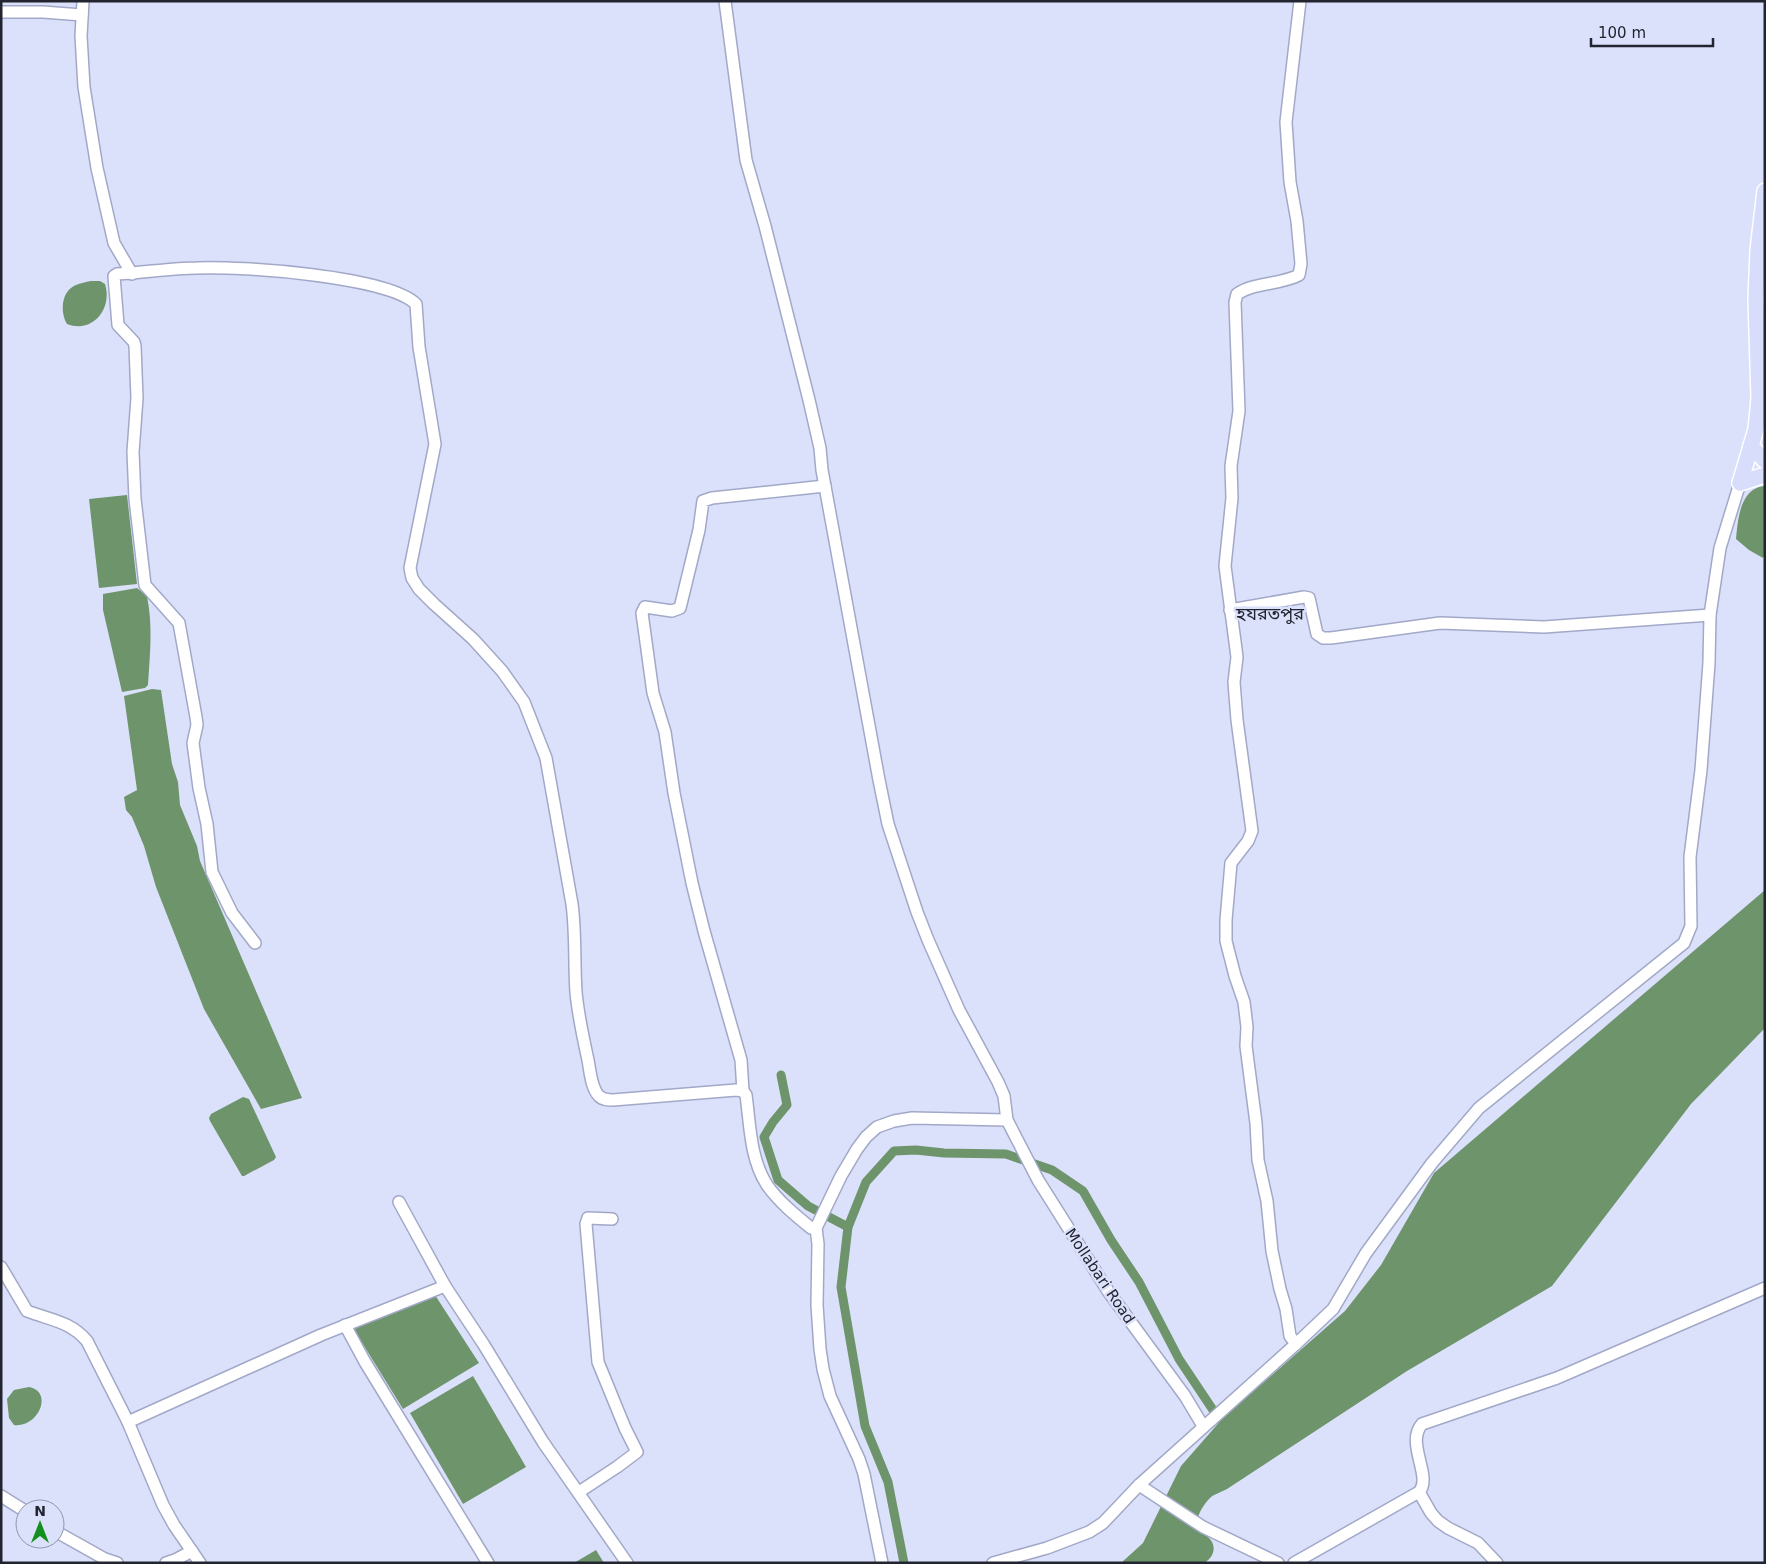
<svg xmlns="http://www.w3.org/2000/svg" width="1766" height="1564" font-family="'DejaVu Sans','Noto Sans Bengali',sans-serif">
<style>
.water{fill:#6d946b}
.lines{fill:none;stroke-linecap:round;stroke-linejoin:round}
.canal{stroke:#6d946b;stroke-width:9}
.minor-casing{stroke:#a2a8c7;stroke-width:14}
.major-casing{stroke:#fff;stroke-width:18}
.minor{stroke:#fff;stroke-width:11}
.major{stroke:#d8ddfb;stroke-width:15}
.labels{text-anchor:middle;stroke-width:5;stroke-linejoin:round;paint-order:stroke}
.street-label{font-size:15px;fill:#222430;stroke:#dce1fb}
.quarter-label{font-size:18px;fill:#222430;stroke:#dce1fb}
</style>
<rect width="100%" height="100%" fill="#dce1fb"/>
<g class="water">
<path d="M91,281H100L105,284C113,309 92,334 67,324C60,312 61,291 76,285C80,283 86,282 91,281Z"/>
<path d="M1765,486V554L1763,558L1749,550L1736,539C1738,519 1740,488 1765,486Z"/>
<polygon points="127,495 137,584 99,588 89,499"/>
<path d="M137,588L147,596C153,626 150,654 148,685L145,688L122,692L103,610V594Z"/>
<polygon points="152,689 161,690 172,764 178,782 180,805 197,846 200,861 302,1098 261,1109 204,1009 156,887 144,846 132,817 126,810 124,797 137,790 124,696"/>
<path d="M1765,890V1028L1691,1104L1552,1286L1407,1371L1227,1489C1222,1492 1214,1494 1210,1498C1203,1505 1193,1520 1199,1530C1201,1533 1205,1535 1208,1537C1217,1545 1215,1557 1204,1563H1121L1143,1543L1181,1466L1223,1418L1345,1311L1381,1265L1434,1173Z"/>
<polygon points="243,1097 249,1099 276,1157 274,1160 244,1176 242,1176 210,1121 209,1118 211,1114"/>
<polygon points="433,1292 479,1363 403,1409 353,1328"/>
<polygon points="473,1376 526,1467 463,1504 410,1413"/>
<path d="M29,1387C54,1392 38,1428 14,1425L9,1418L7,1399L14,1390Z"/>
<polygon points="596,1550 604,1563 574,1563"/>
</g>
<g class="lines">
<g class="canal">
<polyline points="781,1075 787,1105 773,1122 764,1137 778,1180 808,1206 848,1227"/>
<polyline points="904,1563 888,1482 865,1426 841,1287 848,1227 866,1182 894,1151 916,1150 944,1153 1006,1154 1052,1170 1083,1191 1111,1240 1139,1282 1179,1359 1219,1419"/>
</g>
<g class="minor-casing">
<g id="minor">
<polyline points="83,1 81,36 84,87 97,168 114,243 132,274"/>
<polyline points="725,1 746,160 765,226 809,400 820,448 822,470 879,780 888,824 917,912 928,940 959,1010 998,1082 1004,1096 1007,1120 1038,1180 1108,1291 1185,1396 1203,1426"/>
<polyline points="1,12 43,12 82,15"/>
<polyline points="1230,610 1304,597 1309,598 1317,634 1323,638 1331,638 1440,623 1544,627 1710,615"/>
<path d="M255,943L232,913L212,872L207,824L199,788L193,743L197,725L196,717L179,623L145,585L135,499L133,452L137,398L135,346L134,342L118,325L114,276L117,274C144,273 170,268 197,268C240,266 387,276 416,304L419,347L435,444L410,568L412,578L419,589L434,604L473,639L502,671L524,702L546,758L572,904C576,934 574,963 576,992C578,1015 583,1037 588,1060C590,1070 591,1088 599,1096C603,1100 608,1100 613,1100L736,1090L743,1091L746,1095C750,1124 750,1159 767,1185C778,1201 795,1215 811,1228H816"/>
<polyline points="743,1091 741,1060 704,931 692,883 674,793 665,732 653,693 642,613 645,607 672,611 680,608 699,530 703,501 712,498 825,486"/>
<polyline points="399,1202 445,1286 484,1345 543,1442 627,1563"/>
<polyline points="816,1228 818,1244 817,1305 820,1349 823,1369 830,1396 859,1459 864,1474 882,1563"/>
<polyline points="816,1228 841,1176 857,1149 866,1137 877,1127 894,1121 912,1118 1007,1120"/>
<path d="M1,1267L27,1311C50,1320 70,1321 87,1341L128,1422L163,1505L174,1525L200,1563"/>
<polyline points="345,1325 365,1362 488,1563"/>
<path d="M1296,1344L1290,1336L1286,1309L1280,1289L1272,1251L1267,1201L1258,1160L1256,1123L1246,1046L1247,1027L1244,1002L1235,976L1226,941V920L1231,863L1248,841L1252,831L1237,720L1234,682L1237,657L1225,566L1232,498L1231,466L1239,411L1235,302L1237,294C1255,282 1280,285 1299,275L1301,264L1297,221L1290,182L1286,122L1300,1"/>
<polyline points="128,1422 321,1335 445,1286"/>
<polyline points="1139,1485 1203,1527 1278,1563"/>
<polyline points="579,1492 617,1467 637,1452 625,1428 598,1362 586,1224 588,1218 612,1219"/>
<polyline points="1419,1492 1431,1513 1438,1521 1448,1528 1478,1543 1497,1563"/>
<polyline points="1,1496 25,1511"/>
<polyline points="55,1531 105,1559 117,1563"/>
<polyline points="166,1563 175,1560 192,1551"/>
<polyline points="993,1563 1047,1548 1089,1532 1103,1523 1139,1485 1296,1344 1333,1309 1366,1253 1432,1163 1479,1108 1684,943 1691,926 1690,857 1701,770 1709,663 1710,615 1720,548 1740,483"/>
<path d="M1294,1563L1419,1492C1433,1477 1405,1443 1422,1424L1557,1378L1765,1288"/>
</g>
</g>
<g class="major-casing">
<g id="major">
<polyline points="1751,446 1765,461"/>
<polyline points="1740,483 1756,429 1759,399 1756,298 1758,250 1765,191"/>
<polyline points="1740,483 1765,475"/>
</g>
</g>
<use href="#minor" class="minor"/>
<use href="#major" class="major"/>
</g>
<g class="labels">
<g class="street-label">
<text transform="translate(1100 1276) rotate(56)" y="5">Mollabari Road</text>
</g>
<g class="quarter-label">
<text x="1270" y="620">হযরতপুর</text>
</g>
</g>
<rect width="1766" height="1564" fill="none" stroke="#222430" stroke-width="5"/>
<g transform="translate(40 1524)"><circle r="24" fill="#dce1fb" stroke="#9295aa"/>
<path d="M0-4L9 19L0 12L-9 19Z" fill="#128f1c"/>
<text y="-8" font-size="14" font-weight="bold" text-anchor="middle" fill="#222430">N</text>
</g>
<path d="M1591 38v8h122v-8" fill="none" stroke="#222430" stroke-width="2.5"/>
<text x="1598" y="38" font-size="15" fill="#222430" stroke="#dce1fb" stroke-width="4" paint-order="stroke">100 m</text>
</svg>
